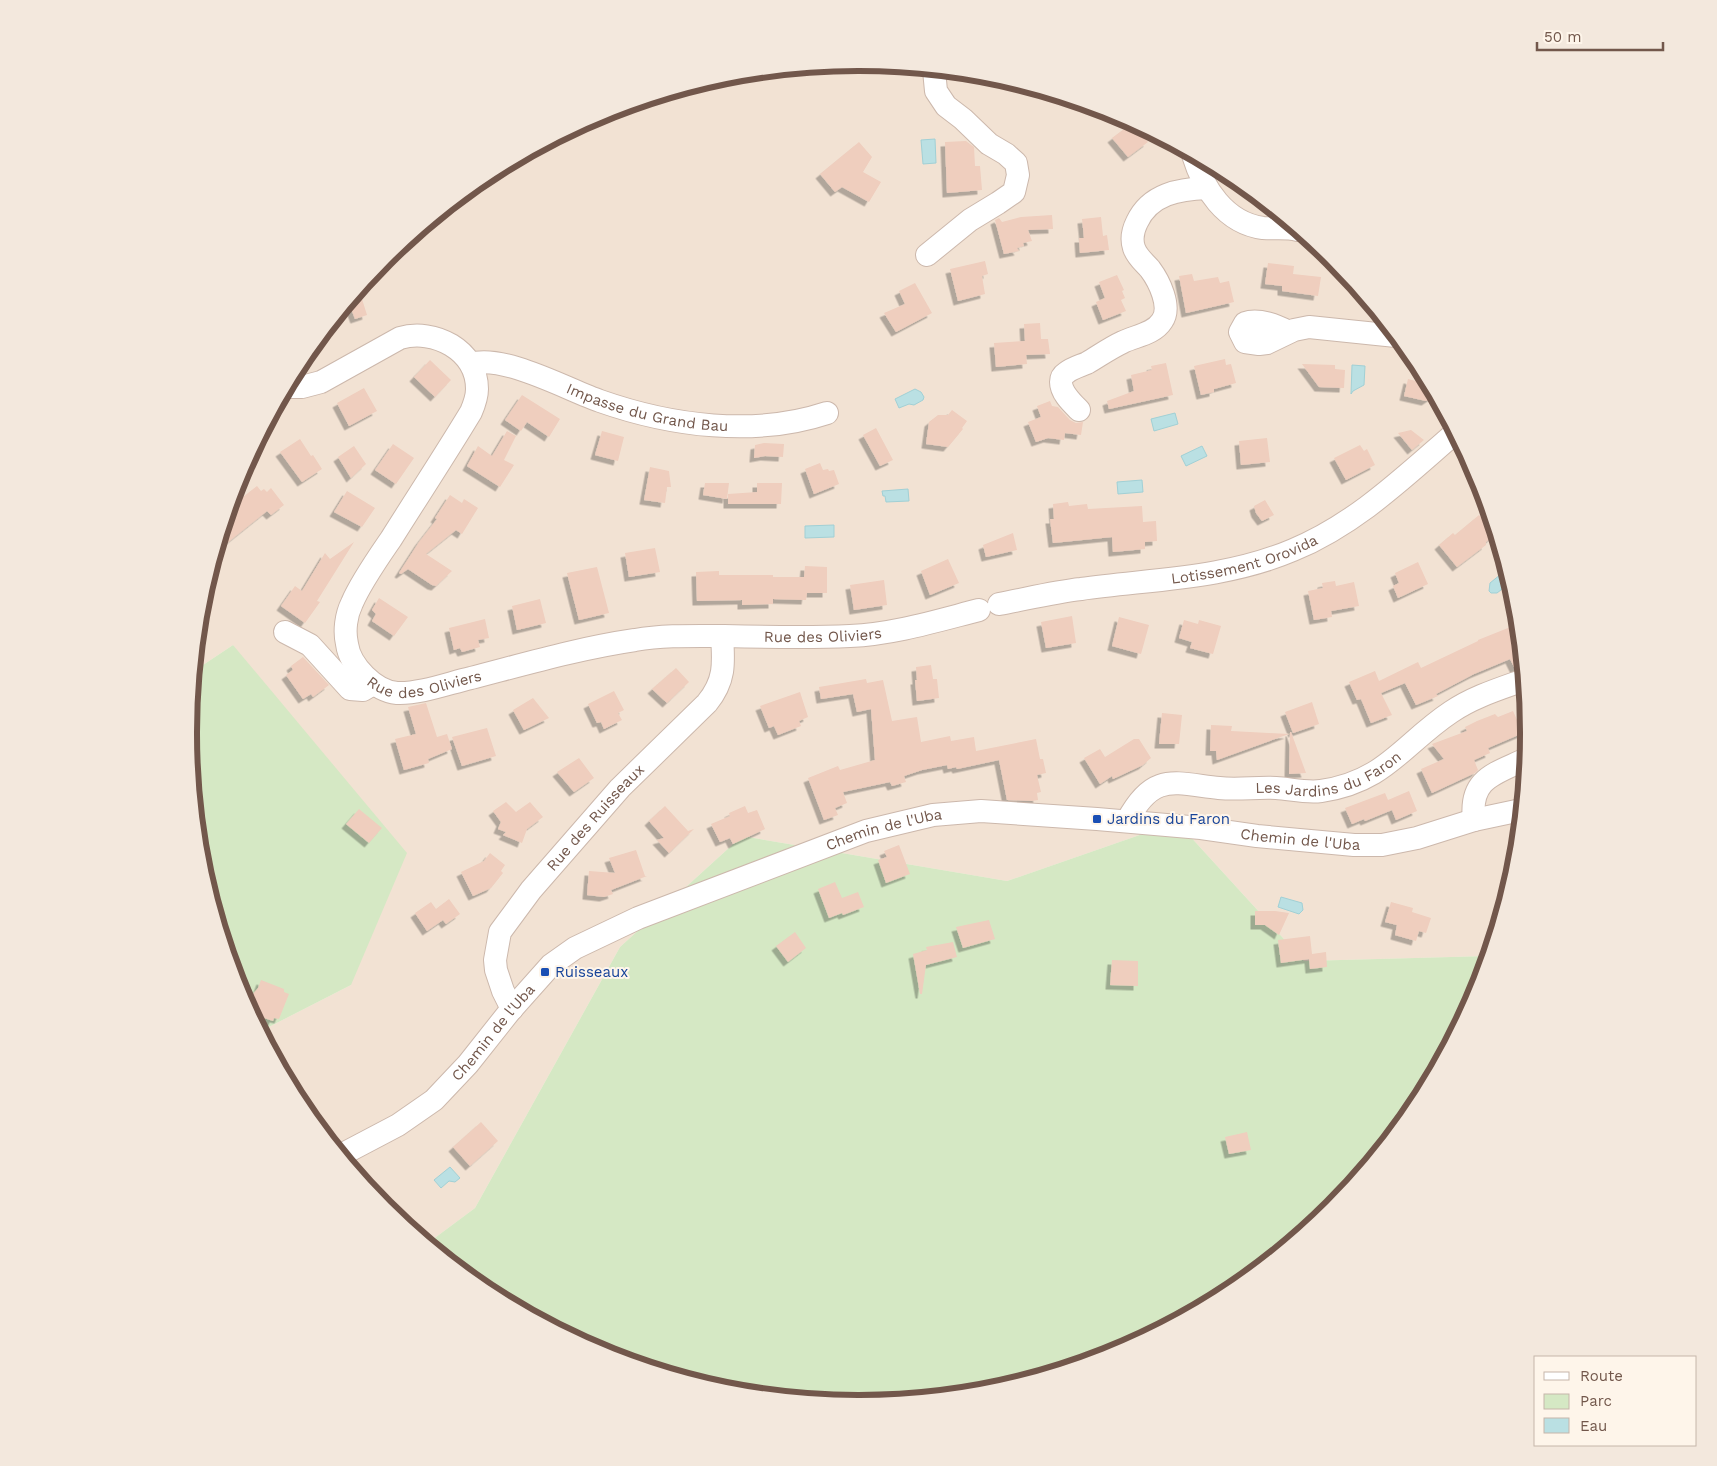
<svg xmlns="http://www.w3.org/2000/svg" width="1717" height="1466" font-family="'Work Sans',sans-serif">
<style>
.residential{fill:#f2e2d3}
.green{fill:#d5e8c4}
.water{fill:#bae0e3;stroke:#a1d0d5}
.building{fill:#efcebe;filter:url(#shadow)}
.lines{fill:none;stroke-linecap:round;stroke-linejoin:round}
.minor-casing{stroke:#ccb8ac;stroke-width:24}
.minor{stroke:#fff;stroke-width:22}
.transit-dot{fill:#1a4fb4;stroke:#fef5ea;stroke-width:2}
.labels{text-anchor:middle;stroke-width:4;stroke-linejoin:round;paint-order:stroke}
.street-label{font-size:15px;fill:#72574b;stroke:#fef5ea}
.transit-label{font-size:15px;fill:#164399;stroke:#fef5ea;text-anchor:start}
.rim{fill:none;stroke:#72574b;stroke-width:6}
</style>
<defs>
<filter id="shadow"><feDropShadow dx="-4.5" dy="4.5" stdDeviation="0" flood-color="#0004"/></filter>
</defs>
<rect width="100%" height="100%" fill="#fbf1e5"/>
<polygon class="residential" points="859,63 990,75 1115,114 1231,176 1333,259 1416,361 1478,477 1516,602 1529,733 1516,864 1488,956 1304,961 1177,822 1007,881 742,836 620,947 475,1208 428,1243 384,1207 301,1105 261,1031 351,985 233,645 194,671 201,602 239,476 301,360 385,259 486,175 602,113 728,75"/>
<g class="green">
<polygon points="233,645 407,853 351,985 261,1031 239,989 201,864 188,733 194,671"/>
<polygon points="1177,822 1304,961 1488,956 1478,990 1416,1106 1332,1207 1231,1291 1115,1353 989,1391 859,1403 727,1391 602,1352 486,1290 428,1243 475,1208 620,947 742,836 1007,881"/>
</g>
<g class="water">
<polygon points="935,139 936,163 923,164 921,140"/>
<polygon points="1352,365 1365,366 1364,385 1353,391 1351,394"/>
<polygon points="915,389 921,392 924,397 923,400 914,405 909,404 899,408 895,399"/>
<polygon points="1175,413 1178,424 1154,431 1151,419"/>
<polygon points="1202,446 1207,456 1186,466 1181,456"/>
<polygon points="1142,480 1143,492 1118,494 1117,482"/>
<polygon points="908,489 909,501 886,502 885,496 883,496 882,491"/>
<polygon points="834,525 834,537 805,538 805,526"/>
<polygon points="1506,570 1510,583 1497,593 1491,593 1489,591 1490,583"/>
<polygon points="1281,897 1302,903 1303,910 1299,914 1278,907"/>
<polygon points="450,1167 460,1178 455,1182 449,1181 441,1188 434,1180"/>
</g>
<g class="building">
<polygon points="1132,123 1148,142 1128,157 1112,138"/>
<polygon points="966,141 974,147 975,166 980,166 982,190 947,193 945,142"/>
<polygon points="859,142 872,157 863,172 881,182 869,202 842,187 835,192 820,174"/>
<polygon points="1052,215 1053,229 1028,230 1032,241 1023,243 1024,246 1017,248 1019,251 1004,254 995,220 999,218 1002,222 1021,217"/>
<polygon points="1101,217 1103,236 1107,235 1109,250 1080,253 1079,238 1084,238 1082,219"/>
<polygon points="985,261 988,274 982,276 985,294 958,301 950,269"/>
<polygon points="1268,263 1294,266 1293,274 1321,277 1318,296 1282,291 1282,286 1265,284"/>
<polygon points="1192,274 1194,281 1218,277 1220,283 1229,281 1234,302 1186,313 1179,276"/>
<polygon points="1117,275 1124,290 1122,291 1125,298 1121,300 1126,311 1103,320 1096,302 1105,298 1099,282"/>
<polygon points="915,283 932,313 896,332 884,313 905,304 899,291"/>
<polygon points="362,299 367,315 355,319 349,303"/>
<polygon points="1040,323 1041,339 1048,339 1050,354 1026,355 1027,364 996,367 994,343 1025,341 1024,324"/>
<polygon points="1225,359 1226,365 1231,364 1236,383 1214,389 1214,392 1201,395 1194,366"/>
<polygon points="430,360 451,380 435,397 414,377"/>
<polygon points="1166,363 1173,395 1109,409 1107,401 1134,391 1131,375 1152,370 1151,366"/>
<polygon points="1302,364 1335,365 1335,369 1345,370 1344,388 1319,387"/>
<polygon points="1426,378 1435,395 1426,401 1404,396 1408,379 1420,382"/>
<polygon points="364,388 377,411 349,426 337,403"/>
<polygon points="522,395 560,419 549,437 527,422 521,431 505,420"/>
<polygon points="1050,401 1052,406 1058,407 1070,420 1076,423 1083,422 1081,435 1065,433 1064,440 1048,438 1036,442 1028,422 1041,417 1037,406"/>
<polygon points="952,410 967,421 962,428 963,429 948,447 926,444 929,422 938,415 948,415"/>
<polygon points="876,428 893,460 880,466 863,435"/>
<polygon points="1411,430 1424,440 1412,450 1398,433"/>
<polygon points="507,431 516,436 504,460 514,465 500,487 467,466 478,446 492,456"/>
<polygon points="602,431 624,437 618,461 595,455"/>
<polygon points="1267,438 1270,462 1241,465 1239,441"/>
<polygon points="300,439 311,456 313,455 322,469 302,482 280,452"/>
<polygon points="764,443 784,444 783,457 765,456 754,458 755,445"/>
<polygon points="393,444 414,458 396,484 375,470"/>
<polygon points="1360,445 1364,451 1367,449 1375,465 1346,480 1334,458"/>
<polygon points="354,446 366,464 351,478 338,457"/>
<polygon points="820,463 823,470 828,469 829,471 834,470 839,484 814,494 805,469"/>
<polygon points="650,467 669,471 671,487 667,487 665,503 644,500"/>
<polygon points="705,483 729,483 727,499 703,495"/>
<polygon points="757,483 782,483 781,504 728,504 728,494 757,492"/>
<polygon points="257,486 261,491 264,489 267,492 271,488 284,505 271,515 267,511 216,552 229,508"/>
<polygon points="347,491 375,508 362,527 334,512"/>
<polygon points="450,495 462,503 464,499 478,508 462,534 456,530 426,554 452,571 436,586 432,585 408,569 401,574 399,573 419,542 437,519 435,518"/>
<polygon points="1265,500 1274,515 1262,521 1256,513 1254,506"/>
<polygon points="1068,502 1069,506 1087,504 1088,509 1142,506 1143,522 1156,521 1157,541 1145,542 1145,549 1113,552 1112,537 1053,543 1050,519 1054,519 1053,504"/>
<polygon points="1479,515 1495,535 1486,542 1486,545 1457,567 1439,545 1453,533 1455,535"/>
<polygon points="1013,533 1017,550 986,557 983,545"/>
<polygon points="354,542 317,601 320,602 305,623 281,606 295,586 302,591 325,553 330,559"/>
<polygon points="655,548 660,572 629,577 625,553"/>
<polygon points="948,559 959,583 930,595 921,571"/>
<polygon points="1418,562 1428,584 1398,598 1393,586 1399,583 1395,573"/>
<polygon points="805,566 827,567 827,593 807,593 806,600 773,599 773,604 742,605 742,600 697,601 696,572 719,571 719,575 773,575 773,577 804,577"/>
<polygon points="597,567 609,613 579,620 567,573"/>
<polygon points="884,580 887,605 854,610 850,585"/>
<polygon points="1335,581 1336,586 1354,582 1359,606 1331,611 1332,617 1314,620 1308,591 1323,588 1322,583"/>
<polygon points="379,598 408,617 394,636 372,621 376,614 372,610"/>
<polygon points="540,599 546,623 517,630 512,606"/>
<polygon points="1072,616 1076,643 1046,648 1041,622"/>
<polygon points="1119,617 1149,625 1141,654 1112,646"/>
<polygon points="485,619 489,638 478,640 480,647 462,652 460,648 454,650 449,628"/>
<polygon points="1184,620 1198,624 1199,620 1221,626 1213,654 1190,648 1192,642 1179,638"/>
<polygon points="1518,624 1523,667 1515,669 1510,659 1474,674 1436,694 1438,696 1416,705 1405,683 1381,693 1392,715 1371,723 1361,699 1357,700 1349,682 1375,671 1379,681 1418,662 1421,668 1478,641 1478,640"/>
<polygon points="303,657 329,685 313,697 311,694 303,699 286,675 293,670 291,666"/>
<polygon points="931,665 933,679 937,679 939,698 917,701 915,680 917,680 916,667"/>
<polygon points="676,668 689,682 667,703 652,689"/>
<polygon points="866,679 867,683 883,680 892,721 917,717 921,742 950,736 951,741 974,737 976,751 1036,739 1040,759 1043,759 1046,773 1037,775 1041,792 1037,793 1038,800 1032,801 1007,800 999,760 957,769 956,767 948,769 947,765 922,770 904,776 906,782 892,786 890,782 843,792 847,803 835,808 838,815 824,820 808,778 838,766 840,770 875,760 871,709 857,712 853,694 821,699 819,687"/>
<polygon points="614,691 624,710 618,713 622,720 604,729 601,722 597,723 588,704"/>
<polygon points="800,692 808,717 799,721 801,726 778,735 774,726 769,728 760,706"/>
<polygon points="533,698 549,718 524,730 513,710"/>
<polygon points="1312,702 1319,724 1293,733 1285,712"/>
<polygon points="426,703 437,737 447,734 452,749 428,759 429,763 404,770 395,739 416,734 408,707"/>
<polygon points="1513,711 1523,733 1488,748 1490,753 1474,760 1478,770 1475,773 1432,793 1421,769 1444,759 1432,744 1467,731 1465,727 1477,721 1495,714 1498,717"/>
<polygon points="1162,713 1182,715 1179,744 1159,744"/>
<polygon points="1211,725 1232,726 1231,731 1289,734 1217,760 1216,751 1210,751"/>
<polygon points="487,728 496,756 462,766 452,737"/>
<polygon points="1290,732 1291,732 1306,773 1289,774"/>
<polygon points="1134,739 1139,739 1151,758 1143,765 1113,779 1112,776 1100,784 1084,758 1100,749 1105,757"/>
<polygon points="579,758 594,778 574,792 557,772"/>
<polygon points="1409,791 1417,811 1396,820 1392,810 1365,821 1364,819 1352,824 1345,808 1385,793 1388,800"/>
<polygon points="506,802 516,812 530,802 543,817 527,829 522,843 503,835 506,832 498,829 501,822 493,811"/>
<polygon points="665,806 688,831 694,829 669,853 657,840 664,838 649,821"/>
<polygon points="745,806 748,813 757,810 765,829 733,844 730,838 720,842 711,824 730,816 729,813"/>
<polygon points="359,809 382,828 369,843 346,824"/>
<polygon points="899,845 910,874 886,883 878,860 887,857 884,851"/>
<polygon points="636,850 645,876 647,876 611,890 613,894 604,897 587,895 589,871 615,873 609,858"/>
<polygon points="490,853 505,865 501,871 503,873 491,888 473,896 461,872 484,861"/>
<polygon points="835,882 842,898 858,892 864,907 843,915 842,913 829,918 818,889"/>
<polygon points="449,899 460,914 446,924 443,920 427,931 415,913 431,902 436,909"/>
<polygon points="1391,902 1413,908 1412,912 1431,918 1426,933 1419,931 1416,941 1395,935 1397,925 1385,922"/>
<polygon points="1255,911 1275,911 1289,913 1279,935 1265,925 1255,925"/>
<polygon points="989,920 995,939 963,948 956,927"/>
<polygon points="795,932 806,948 788,962 776,946"/>
<polygon points="1310,936 1312,954 1326,952 1327,967 1310,969 1309,959 1281,963 1278,940"/>
<polygon points="953,942 957,957 926,965 922,994 920,994 913,954 927,950 926,947"/>
<polygon points="1112,960 1138,961 1138,986 1110,985"/>
<polygon points="261,980 284,989 284,992 289,994 279,1019 274,1018 273,1021 261,1017 257,1024 246,1002 258,988"/>
<polygon points="481,1122 498,1141 470,1166 453,1147"/>
<polygon points="1247,1132 1251,1150 1229,1154 1225,1137"/>
</g>
<g class="lines">
<g class="minor-casing">
<g id="minor">
<path d="M1193,155C1203,188 1225,223 1263,228C1275,229 1286,227 1298,230"/>
<polyline points="927,255 970,220 998,203 1014,192 1018,175 1016,163 1006,154 989,144 963,119 946,106 936,91 934,70"/>
<path d="M1289,332C1277,326 1259,318 1245,323L1240,332L1245,342L1259,344L1267,343L1294,330L1309,327L1396,336"/>
<path id="s1" d="M471,364C504,354 568,390 600,401C671,426 755,437 827,413"/>
<path id="s2" d="M287,387H302L321,382L400,338C434,328 477,350 477,389C477,397 474,405 471,412C445,455 418,496 391,539C378,558 361,582 352,603C346,615 344,631 347,644C350,666 375,691 397,693C420,694 449,683 471,678C525,664 580,648 635,640C664,635 694,636 724,636C766,637 808,638 850,636C894,634 936,621 979,610"/>
<path d="M1079,410C1072,403 1061,393 1061,382C1061,378 1063,375 1066,373C1072,368 1080,366 1087,363C1099,356 1110,348 1123,342C1135,336 1154,334 1162,321C1172,307 1159,281 1150,269C1144,262 1137,257 1134,248C1131,239 1133,230 1137,222C1150,194 1179,189 1207,188"/>
<path id="s3" d="M999,604C1026,599 1054,592 1081,589C1153,579 1225,579 1293,550C1356,524 1404,477 1455,433"/>
<polyline points="285,632 310,645 350,689 363,690 373,684"/>
<path d="M1474,820C1469,778 1495,774 1526,759"/>
<path id="s4" d="M1127,821C1153,772 1173,783 1219,788C1238,790 1257,787 1276,788C1291,789 1306,793 1321,791C1385,782 1403,744 1451,712C1473,697 1499,689 1524,680"/>
<path id="s5" d="M512,1009L503,991L496,970L495,960L500,932L531,890L620,788L707,703C725,681 724,664 722,636"/>
<path id="s6" d="M341,1155L398,1125L434,1100L468,1064L510,1011L551,965L575,948L638,918L866,831L933,815L981,811L1097,819L1201,828L1257,836L1354,845H1382L1417,838L1474,820L1521,810"/>
</g>
</g>
<use href="#minor" class="minor"/>
</g>
<g class="transit-dot">
<rect x="1092" y="814" width="10" height="10" rx="2.5"/>
<rect x="540" y="967" width="10" height="10" rx="2.5"/>
</g>
<g class="labels">
<g class="street-label">
<text dy="5" stroke="none"><textPath href="#s1" startOffset="184">Impasse du Grand Bau</textPath></text>
<text dy="5" stroke="none"><textPath href="#s3" startOffset="250">Lotissement Orovida</textPath></text>
<text dy="5" stroke="none"><textPath href="#s2" startOffset="1029">Rue des Oliviers</textPath></text>
<text dy="5" stroke="none"><textPath href="#s2" startOffset="624">Rue des Oliviers</textPath></text>
<text dy="5" stroke="none"><textPath href="#s4" startOffset="222">Les Jardins du Faron</textPath></text>
<text dy="5" stroke="none"><textPath href="#s5" startOffset="230">Rue des Ruisseaux</textPath></text>
<text dy="5" stroke="none"><textPath href="#s6" startOffset="648">Chemin de l'Uba</textPath></text>
<text dy="5" stroke="none"><textPath href="#s6" startOffset="1068">Chemin de l'Uba</textPath></text>
<text dy="5" stroke="none"><textPath href="#s6" startOffset="198">Chemin de l'Uba</textPath></text>
</g>
<g class="transit-label">
<text x="1107" y="824">Jardins du Faron</text>
<text x="555" y="977">Ruisseaux</text>
</g>
</g>
<path d="M0 0H1717V1466H0ZM858 71H859A661 661 0 0 1 1520 732V734A661 661 0 0 1 859 1395H858A661 661 0 0 1 197 734V732A661 661 0 0 1 858 71Z" fill="#f3e8dd" fill-rule="evenodd"/>
<path class="rim" d="M858 71H859A661 661 0 0 1 1520 732V734A661 661 0 0 1 859 1395H858A661 661 0 0 1 197 734V732A661 661 0 0 1 858 71Z"/>
<rect x="1534" y="1356" width="162" height="90" fill="#fef5ea" stroke="#c6b6aa"/>
<rect x="1544" y="1372" width="25" height="8" fill="#ffffff" stroke="#c6b6aa"/>
<text x="1580" y="1381" font-size="15" fill="#72574b">Route</text>
<rect x="1544" y="1394" width="25" height="15" fill="#d5e8c4" stroke="#c6b6aa"/>
<text x="1580" y="1406" font-size="15" fill="#72574b">Parc</text>
<rect x="1544" y="1418" width="25" height="15" fill="#bae0e3" stroke="#c6b6aa"/>
<text x="1580" y="1431" font-size="15" fill="#72574b">Eau</text>
<path d="M1537 42v8h126v-8" fill="none" stroke="#72574b" stroke-width="2.5"/>
<text x="1544" y="42" font-size="15" fill="#72574b" stroke="#fef5ea" stroke-width="4" paint-order="stroke">50 m</text>
</svg>
